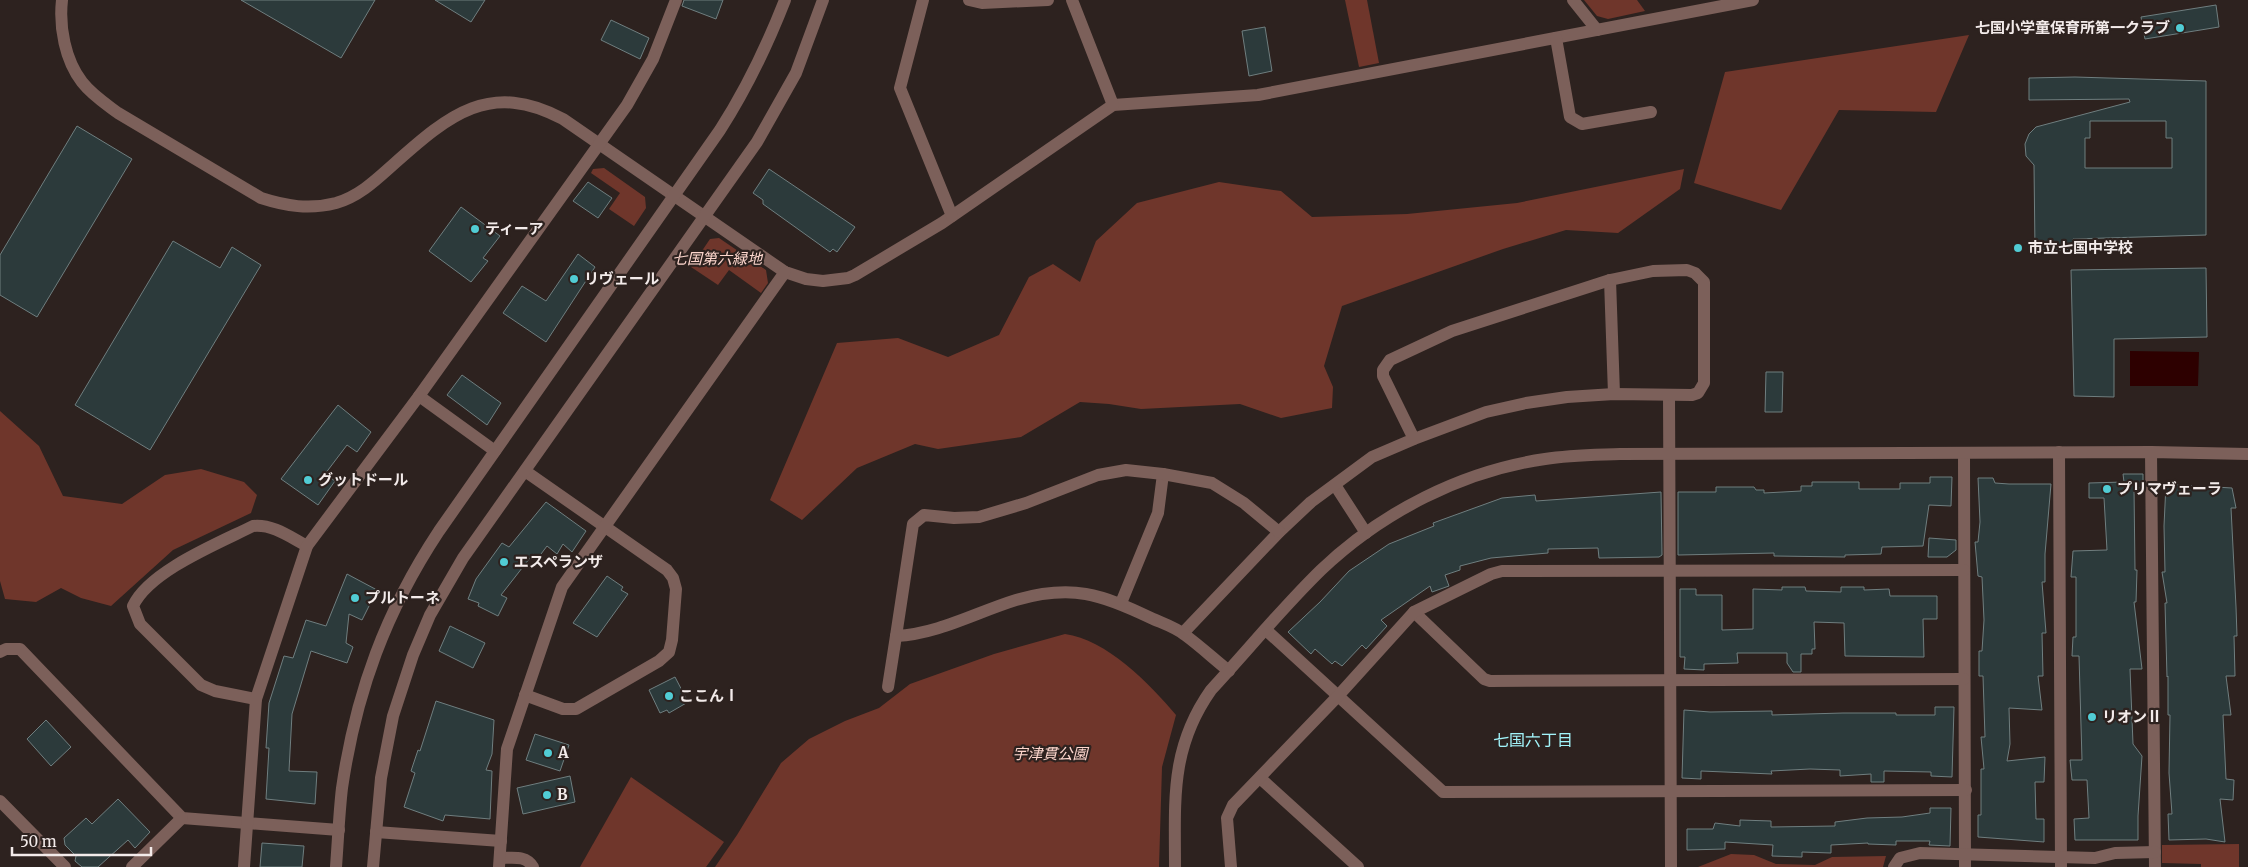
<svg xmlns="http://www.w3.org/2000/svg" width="2248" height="867" font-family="Merriweather,'Noto Sans JP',serif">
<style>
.green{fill:#6f362b}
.water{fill:#2d0000}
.building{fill:#2c3a3b;stroke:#6f7e7f;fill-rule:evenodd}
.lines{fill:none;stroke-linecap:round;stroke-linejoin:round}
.minor{stroke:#7c605a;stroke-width:12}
.poi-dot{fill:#51ccd4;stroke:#2d221f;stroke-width:2}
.labels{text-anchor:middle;stroke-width:4.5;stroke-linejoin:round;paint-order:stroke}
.poi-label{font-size:15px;font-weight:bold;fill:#f3ebea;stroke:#2d221f;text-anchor:start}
.park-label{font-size:15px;font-style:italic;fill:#fdd6cd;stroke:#2d221f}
.neighbourhood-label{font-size:16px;fill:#a2f4fa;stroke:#2d221f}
</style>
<rect width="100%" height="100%" fill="#2d221f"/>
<g class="green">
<polygon points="1345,0 1367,0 1379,63 1359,67"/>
<polygon points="1584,0 1637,0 1645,11 1608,19 1597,16"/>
<polygon points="1969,35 1936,112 1839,110 1781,210 1694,183 1725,72"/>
<polygon points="604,168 645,197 646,208 634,226 609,209 620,193 591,173 593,169"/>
<polygon points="1684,169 1680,189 1618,233 1566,230 1503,249 1342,306 1324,366 1333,387 1332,408 1281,418 1240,404 1141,409 1109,404 1080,402 1021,437 938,449 915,444 857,468 802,520 770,500 837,343 898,338 948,357 999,335 1029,277 1053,264 1080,282 1096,241 1137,203 1219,182 1281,191 1312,217 1407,214 1517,203"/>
<polygon points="719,238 766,270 768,283 761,293 729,270 718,285 691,267 710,239"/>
<polygon points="0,411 39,446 63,496 122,504 165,475 201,469 244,482 257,495 251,513 173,550 111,606 81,598 61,588 36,602 5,599 0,581"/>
<path d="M1065,634C1106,639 1150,684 1176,715L1162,767L1159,867H715L737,835L781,763L809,739L845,721L879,708L910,684L994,654Z"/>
<polygon points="631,777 724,842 706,867 580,867"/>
<polygon points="2239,844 2239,867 2201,867 2201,864 2162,863 2162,845"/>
<polygon points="1731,854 1754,855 1776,864 1815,865 1832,857 1886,856 1883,867 1698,867"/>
</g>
<polygon class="water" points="2130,351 2199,352 2198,386 2130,386"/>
<g class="building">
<polygon points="241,0 375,0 341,58"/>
<polygon points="435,0 485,0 471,22"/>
<polygon points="684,0 723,0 716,19 682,6"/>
<polygon points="2216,5 2219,27 2145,39 2141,17"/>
<polygon points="611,20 649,38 640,59 601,40"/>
<polygon points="1265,27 1272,71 1249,76 1242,31"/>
<path d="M2075,77L2206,81V235L2073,239L2074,250H2035L2034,165L2026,156L2025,144L2029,134L2036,127L2130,102L2129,99L2029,100V78ZM2090,121H2166V138H2172V168H2085V138H2090Z"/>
<polygon points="77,126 132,159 37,317 0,295 0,255"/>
<polygon points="769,169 855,227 837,252 833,249 830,252 763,204 763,200 753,193"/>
<polygon points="588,182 612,198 598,218 573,201"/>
<polygon points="461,207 500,236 483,258 488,261 471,282 429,251"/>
<polygon points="173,241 220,268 232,247 261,265 150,450 75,405"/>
<polygon points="578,254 595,267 546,342 503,313 522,286 546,301"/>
<polygon points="2206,268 2207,337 2114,339 2114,397 2074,396 2071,270"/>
<polygon points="1766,372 1783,372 1782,412 1765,412"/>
<polygon points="462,375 501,403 487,425 447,395"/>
<polygon points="338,405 371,432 357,452 347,445 325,474 335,481 318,505 281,479"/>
<polygon points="2123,474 2143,474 2143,488 2134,488 2135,570 2137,570 2136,602 2134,602 2142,669 2130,669 2133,744 2142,756 2138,816 2138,840 2075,840 2074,819 2089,818 2087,780 2072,780 2070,760 2082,760 2079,656 2072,656 2073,637 2076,637 2076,577 2071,577 2073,551 2107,550 2104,498 2089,498 2089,483 2124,482"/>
<polygon points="1930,477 1952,477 1951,506 1929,505 1923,546 1882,547 1881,554 1845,555 1845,557 1774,556 1774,553 1678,555 1678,492 1716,492 1716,487 1754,487 1756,490 1764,490 1764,493 1801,491 1801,486 1812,486 1812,482 1859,482 1859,489 1900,489 1900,483 1930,483"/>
<polygon points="1978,478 1993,478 1995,483 2009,484 2051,484 2045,554 2045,582 2042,582 2046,633 2042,633 2043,676 2038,676 2042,710 2009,708 2010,744 2007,761 2045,757 2044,782 2035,782 2036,819 2044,819 2044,842 1978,837 1978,815 1981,815 1981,769 1984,769 1981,737 1985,737 1983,676 1979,676 1979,651 1982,651 1984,620 1982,577 1978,576 1975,542 1978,542 1980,522"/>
<polygon points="2166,484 2232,488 2236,508 2231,508 2236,607 2237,636 2234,636 2235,676 2226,676 2231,715 2223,715 2226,779 2234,780 2233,800 2220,799 2225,842 2206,839 2169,840 2168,814 2172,814 2169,773 2170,715 2168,715 2168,676 2167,677 2165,603 2167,603 2162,572 2165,572 2164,526"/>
<polygon points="1661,492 1662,555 1659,557 1599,558 1598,548 1548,549 1548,553 1491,558 1460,566 1460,570 1445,575 1449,586 1432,592 1430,586 1381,620 1387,626 1366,649 1362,645 1342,666 1335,661 1332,664 1315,649 1311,654 1288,632 1320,602 1349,571 1389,544 1434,526 1433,523 1502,498 1535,495 1536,501"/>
<polygon points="546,502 586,531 572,552 563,544 557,554 547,546 538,558 533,554 501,595 507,598 498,616 478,606 479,603 468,599 476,579 502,543 509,547"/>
<polygon points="1929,538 1956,540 1956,550 1947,557 1928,557"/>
<polygon points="347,574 377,590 362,620 349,614 346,643 353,647 347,663 311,651 292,714 289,771 317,772 315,804 266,799 269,748 266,748 269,703 284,656 293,658 306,620 326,626"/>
<polygon points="607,576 623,587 621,590 628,594 597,637 573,623"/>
<polygon points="1782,587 1805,587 1806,591 1841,592 1841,587 1864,587 1864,590 1889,589 1890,596 1937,596 1937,619 1923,619 1924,657 1845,656 1844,623 1814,622 1815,649 1812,649 1812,654 1801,654 1801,672 1793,672 1787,663 1787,653 1737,653 1738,663 1704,664 1704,670 1684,669 1685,657 1680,657 1680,589 1696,589 1696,595 1722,595 1722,630 1753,629 1753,589 1782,590"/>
<polygon points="450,626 485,643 473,668 439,651"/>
<polygon points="675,677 688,702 669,713 667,710 660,713 649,690"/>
<polygon points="436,701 494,720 492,754 486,770 492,771 490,819 445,815 443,821 404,807 415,773 411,771 418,750 420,751"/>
<polygon points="1935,707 1954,707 1952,777 1931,776 1931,772 1884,771 1884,782 1871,782 1871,774 1840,776 1840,770 1810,769 1771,771 1772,774 1701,771 1701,779 1682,778 1684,710 1710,712 1772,711 1772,715 1843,713 1896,713 1896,715 1935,715"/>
<polygon points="46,720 71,747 51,766 27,739"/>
<polygon points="535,734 569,745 560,771 526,760"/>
<polygon points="570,776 575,802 523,814 517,788"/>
<polygon points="118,799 150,832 135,848 128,840 98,867 82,867 75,861 76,856 65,845 64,838 86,818 92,824"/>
<polygon points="1930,808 1951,808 1950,846 1929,845 1930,841 1896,841 1896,845 1868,844 1868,843 1831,845 1831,853 1802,852 1802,857 1772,856 1773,845 1725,842 1725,849 1687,850 1687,829 1713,829 1715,823 1740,826 1740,820 1771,821 1771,827 1835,826 1835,822 1867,818 1902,817 1930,813"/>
<polygon points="262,843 304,846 302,867 260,867"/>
</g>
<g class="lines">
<g class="minor">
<path d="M62,0C59,27 65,60 82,82C92,95 106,104 118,113L261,198C286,206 309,210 336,203C360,196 377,179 395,163C449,115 490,80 563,119L785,272L806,279L823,281L848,278L855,275L942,223L1113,105L1258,95L1753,0"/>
<polyline points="923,0 900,88 952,216"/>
<polyline points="969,0 982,3 1048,0"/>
<polyline points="1072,0 1113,105"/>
<polyline points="1573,0 1597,30"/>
<polyline points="1556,38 1570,117 1582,124 1651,112"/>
<polyline points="1610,280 1614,394"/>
<polyline points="1669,395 1671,867"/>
<polyline points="419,396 495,451"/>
<polyline points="2059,452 2061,867"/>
<polyline points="2151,452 2155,867"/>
<polyline points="1964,453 1965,867"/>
<polyline points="525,471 667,570 673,578 676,589 672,640 669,652 659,661 576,709 563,709 525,695"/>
<polyline points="1335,485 1366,533"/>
<polyline points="1121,603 1158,513 1163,474"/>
<polyline points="1414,612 1484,679 1490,681 1964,679"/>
<polyline points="1266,630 1443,792 1966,790"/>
<polyline points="1183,633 1279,532 1311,502 1372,457 1414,439 1486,412 1526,403 1567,397 1614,394 1692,395 1698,393 1704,383 1704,282 1695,273 1687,270 1653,271 1610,280 1452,331 1390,360 1383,370 1383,376 1414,439"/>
<polyline points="0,652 6,649 20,649 182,818 339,830"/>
<path d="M1229,671C1214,659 1200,646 1185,635C1175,627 1162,623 1151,618C1101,594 1072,584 1016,600C977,612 938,634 896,636L913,524L924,515L954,518L979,517L1026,503L1098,475L1126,470L1163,474L1212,483L1244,503L1279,532"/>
<polyline points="888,687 896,636"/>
<path d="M256,699L215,691L201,685L140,624L133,606C149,571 219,543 253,526C273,524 290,537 307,546"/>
<polyline points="1260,778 1358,867"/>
<polyline points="0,801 65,867"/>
<polyline points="376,832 501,841"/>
<path d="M500,858C513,858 526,855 533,867"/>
<polyline points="132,867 182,818"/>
<polyline points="244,867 256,699 307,546 419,396 627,105 653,59 676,0"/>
<path d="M336,867C338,841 339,814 342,788C356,692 386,611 439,531L720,130C747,88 767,46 785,0"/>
<polyline points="373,867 381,778 393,716 413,655 430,615 463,558 757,142 796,73 823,0"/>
<polyline points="499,867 507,749 562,587 785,272"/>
<path d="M1175,867C1175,800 1170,748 1211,690C1248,650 1282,608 1321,570C1382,512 1462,471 1545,459C1570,455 1595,455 1620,454L2151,452L2248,454"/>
<polyline points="1231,867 1227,818 1233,805 1338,696 1414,612 1491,574 1502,571 1964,570"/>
<polyline points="1894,867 1900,858 1920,853 2095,858 2115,853 2155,852"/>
</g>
</g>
<g class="poi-dot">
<circle cx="2180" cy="28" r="5"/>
<circle cx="475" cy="229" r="5"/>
<circle cx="2018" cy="248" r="5"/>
<circle cx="574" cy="279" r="5"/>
<circle cx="308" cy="480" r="5"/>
<circle cx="2107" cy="489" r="5"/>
<circle cx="504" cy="562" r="5"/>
<circle cx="355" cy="598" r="5"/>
<circle cx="669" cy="696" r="5"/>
<circle cx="2092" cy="717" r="5"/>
<circle cx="548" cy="753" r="5"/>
<circle cx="547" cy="795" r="5"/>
</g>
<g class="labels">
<g class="poi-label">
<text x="2170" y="33" text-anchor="end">七国小学童保育所第一クラブ</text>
<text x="485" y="234">ティーア</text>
<text x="2028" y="253">市立七国中学校</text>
<text x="584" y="284">リヴェール</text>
<text x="318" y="485">グットドール</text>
<text x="2117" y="494">プリマヴェーラ</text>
<text x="514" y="567">エスペランザ</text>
<text x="365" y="603">プルトーネ</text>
<text x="679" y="701">ここんⅠ</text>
<text x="2102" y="722">リオンⅡ</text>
<text x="558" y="758">A</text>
<text x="557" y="800">B</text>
</g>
<g class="park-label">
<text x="717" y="264">七国第六緑地</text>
<text x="1050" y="759">宇津貫公園</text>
</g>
<g class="neighbourhood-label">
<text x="1533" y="746">七国六丁目</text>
</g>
</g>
<path d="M12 847v8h139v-8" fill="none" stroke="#f3ebea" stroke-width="2.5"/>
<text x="20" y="847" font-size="15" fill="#f3ebea" stroke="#2d221f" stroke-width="4" paint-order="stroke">50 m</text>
</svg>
